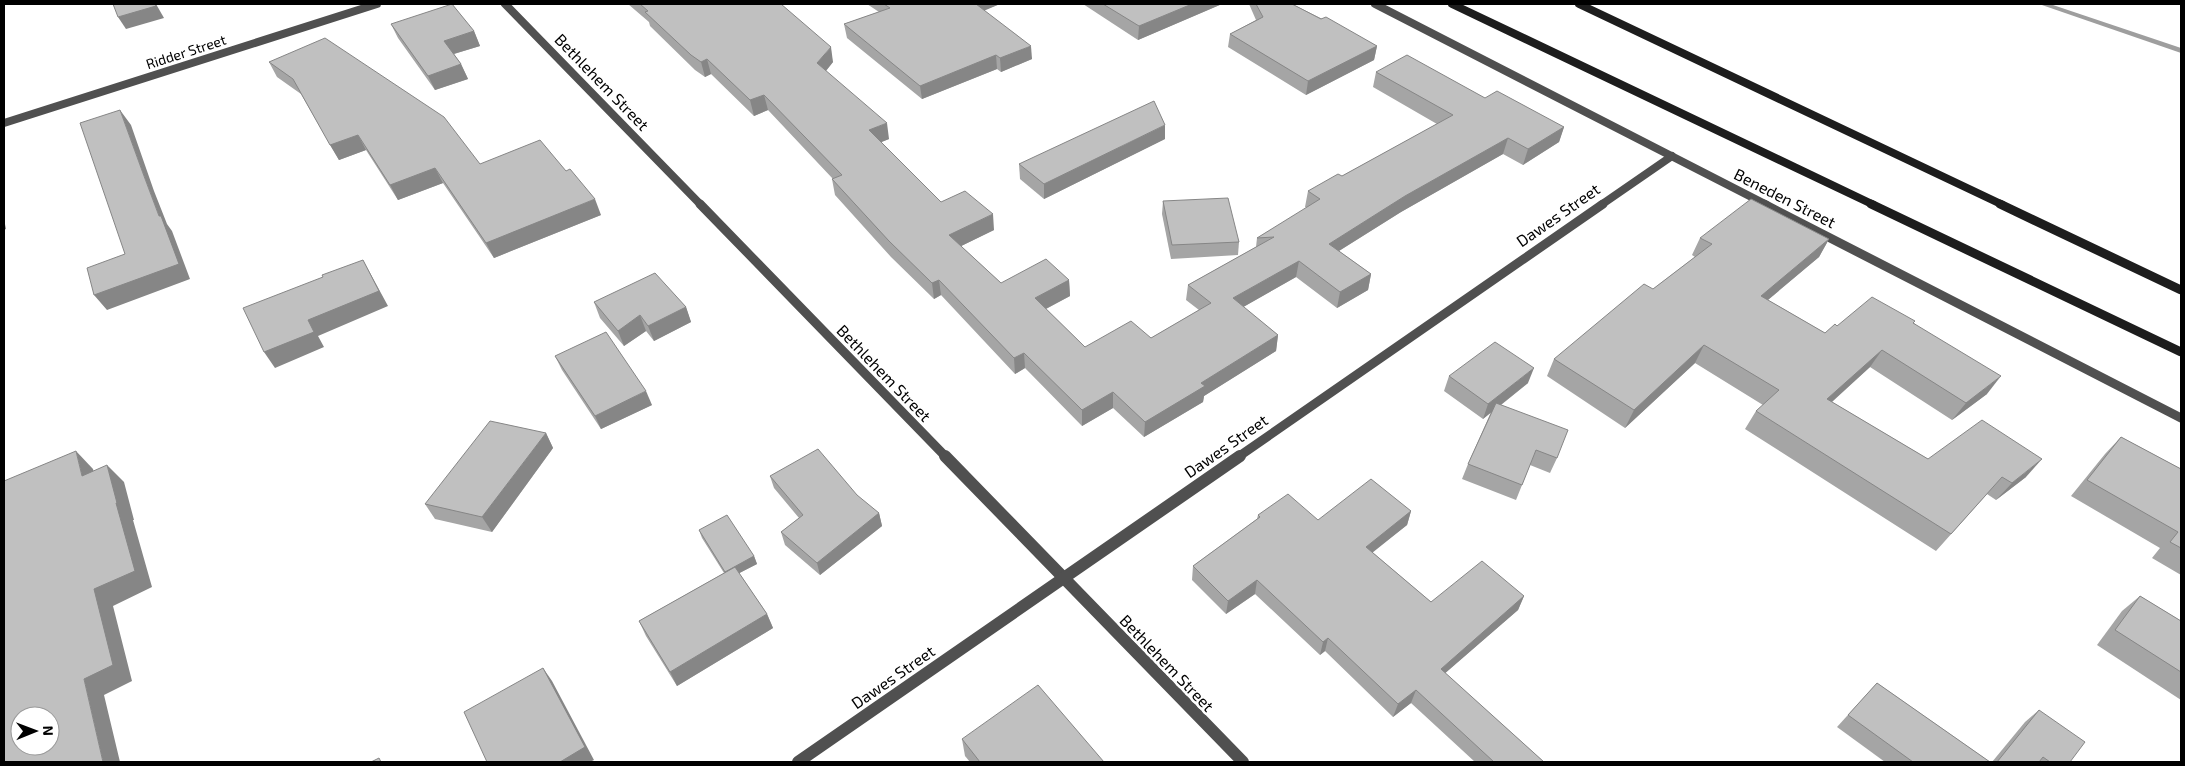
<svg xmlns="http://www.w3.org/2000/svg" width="2185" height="766" font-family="'Exo 2',sans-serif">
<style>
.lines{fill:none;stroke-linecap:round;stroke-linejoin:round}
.stream{fill:#9e9e9e;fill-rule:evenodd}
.street-far2{stroke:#505050;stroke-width:8}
.street-far1{stroke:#505050;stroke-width:9}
.street{stroke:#505050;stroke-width:12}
.secondary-far1{stroke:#1d1d1d;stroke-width:8}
.secondary{stroke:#1d1d1d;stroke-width:9}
.wall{fill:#a5a5a5}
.shaded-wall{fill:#868686}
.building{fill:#c0c0c0;stroke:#868686;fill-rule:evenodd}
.labels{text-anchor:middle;stroke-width:5;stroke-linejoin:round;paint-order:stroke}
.far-street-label{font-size:14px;fill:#000;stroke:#fff}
.street-label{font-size:16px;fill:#000;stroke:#fff}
</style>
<rect width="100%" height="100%" fill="#fff"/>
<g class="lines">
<polygon class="stream" points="2039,4 2050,4 2181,48 2181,53"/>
<g class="street-far2">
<polyline points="505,4 701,205"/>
<polyline points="1375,4 1767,205"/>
<polyline points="4,123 377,4"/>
<polyline points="1601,205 1672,156"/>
</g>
<g class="street-far1">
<polyline points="700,204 946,457"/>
<polyline points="1764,204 2181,418"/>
<polyline points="1238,457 1603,204"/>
</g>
<g class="street">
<polyline points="945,456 1243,762"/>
<polyline points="798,762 1240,456"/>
</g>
<g class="secondary-far1">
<polyline points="1452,4 1874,205"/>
<polyline points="1579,4 2003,205"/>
</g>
<g class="secondary">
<polyline points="1871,204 2181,352"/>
<polyline points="2000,204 2181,290"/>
</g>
</g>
<g class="wall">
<polygon points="628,4 781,4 833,62 826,71 889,139 881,142 941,202 994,230 961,246 1001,283 1069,280 1070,296 1046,309 1085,347 1151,338 1199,310 1186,300 1188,285 1256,247 1257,238 1307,208 1305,207 1308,191 1342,176 1437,124 1373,87 1376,72 1485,98 1564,127 1559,142 1523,165 1503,154 1401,212 1339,251 1371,274 1368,290 1337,308 1296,277 1243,307 1278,335 1276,351 1204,396 1203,402 1144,437 1113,408 1082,426 1025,368 1015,374 941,295 934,299 891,257 835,195 832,179 833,179 768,110 754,116 711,74 705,77 695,70 650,26 649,22"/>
<polygon points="867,4 1000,4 984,10 1032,59 1001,72 997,69 922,99 847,38 844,24 879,12"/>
<polygon points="1083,4 1222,4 1138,40"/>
<polygon points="1249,4 1292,4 1377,46 1374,60 1306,95 1228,47 1230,34 1256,20"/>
<polygon points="391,24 474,31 480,46 454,54 461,64 468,79 435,90 398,38"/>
<polygon points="269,62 480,164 601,215 494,258 443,183 398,200 366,150 339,160 301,94 277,77"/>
<polygon points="1165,139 1044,199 1020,179 1019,164"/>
<polygon points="1163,201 1239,242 1238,255 1171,259 1162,214"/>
<polygon points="1700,238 1829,239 1819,257 1768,300 1825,333 1837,326 1914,323 1987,394 1952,420 1870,367 1832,402 1928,459 2026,477 1996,500 1987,494 1936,551 1745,429 1756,411 1763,405 1695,363 1625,428 1547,376 1554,359 1653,289 1695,257 1692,255"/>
<polygon points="594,302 686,307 691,322 654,341 646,331 624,346 600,318"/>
<polygon points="555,356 652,405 601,429 562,370"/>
<polygon points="1449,376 1528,383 1501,405 1557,458 1550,473 1530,465 1516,500 1462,479 1468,464 1491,412 1483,419 1444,391"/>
<polygon points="546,433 553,448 492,532 435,519 425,504"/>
<polygon points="2121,437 2181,469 2181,575 2152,558 2160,548 2071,496 2105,454"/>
<polygon points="770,476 879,513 882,526 820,575 785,545 781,532 799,518 774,488"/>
<polygon points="1411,511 1407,525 1372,552 1431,602 1524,596 1518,610 1445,673 1544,762 1475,762 1411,703 1393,717 1325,651 1320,655 1255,594 1226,614 1192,580 1193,566 1257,519 1258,515 1318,520"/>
<polygon points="699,530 754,556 757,564 739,573 767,614 773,628 677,686 646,636 639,621 724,573 702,538"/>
<polygon points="2140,596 2181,621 2181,700 2097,645 2122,611"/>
<polygon points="1877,683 1990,762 1885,762 1837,727"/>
<polygon points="2039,710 2070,762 1992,762 2025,722"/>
<polygon points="962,739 1104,762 970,762 965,756"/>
</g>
<g class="shaded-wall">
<polygon points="155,4 156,4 164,18 126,29 118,17"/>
<polygon points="973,4 1000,4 974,15"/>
<polygon points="1192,4 1222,4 1138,40 1139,26"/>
<polygon points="474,31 480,46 450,55 444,41"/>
<polygon points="1031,46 1032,59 1001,72 1000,58"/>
<polygon points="1377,46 1374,60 1306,95 1308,81"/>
<polygon points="831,47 833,62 820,78 817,63"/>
<polygon points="996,55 997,69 922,99 920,86"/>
<polygon points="707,59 711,74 705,77 701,62"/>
<polygon points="461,64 468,79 435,90 428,76"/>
<polygon points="764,95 768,110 754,116 750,100"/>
<polygon points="120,110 131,125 154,191 167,224 172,231 190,279 107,310 94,295 159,216 144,176"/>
<polygon points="887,123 889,139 872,146 869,130"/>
<polygon points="1165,125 1165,139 1044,199 1044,184"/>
<polygon points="1564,127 1559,142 1523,165 1528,149"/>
<polygon points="358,135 366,150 339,160 330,145"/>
<polygon points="1508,138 1503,154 1401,212 1326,259 1329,244 1405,196"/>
<polygon points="435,168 443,183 398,200 390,185"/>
<polygon points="595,199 601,215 494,258 486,243"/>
<polygon points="993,214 994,230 951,251 949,235"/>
<polygon points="4,219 6,229 4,230"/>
<polygon points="1829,239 1819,257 1751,314 1761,296"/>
<polygon points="363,260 388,306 318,336 324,347 275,368 264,352 308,320"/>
<polygon points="1299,261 1296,277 1231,314 1233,298"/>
<polygon points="1371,274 1368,290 1337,308 1340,292"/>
<polygon points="939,280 941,295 934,299 932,283"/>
<polygon points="1069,280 1070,296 1036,314 1035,298"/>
<polygon points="686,307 691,322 654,341 648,326"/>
<polygon points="640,315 646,331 624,346 618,331"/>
<polygon points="1278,335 1276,351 1204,396 1203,402 1144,437 1145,422 1201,383"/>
<polygon points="1704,345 1695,363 1625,428 1634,410"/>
<polygon points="1882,350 1870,367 1815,417 1827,399"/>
<polygon points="1024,353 1025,368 1015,374 1014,358"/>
<polygon points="1534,368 1528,383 1483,419 1488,404"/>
<polygon points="2001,376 1987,394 1952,420 1966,403"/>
<polygon points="646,391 652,405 601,429 595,416"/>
<polygon points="1113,392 1113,408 1082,426 1082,410"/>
<polygon points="546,433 553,448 492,532 482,517"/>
<polygon points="76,451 93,469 99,493 82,476"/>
<polygon points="2042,459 2026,477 1996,500 2012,483"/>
<polygon points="107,465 124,482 134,520 133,520 152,587 113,606 132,681 104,695 120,762 103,762 84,679 94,589 116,503"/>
<polygon points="1411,511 1407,525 1362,561 1366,547"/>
<polygon points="879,513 882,526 820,575 817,563"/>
<polygon points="754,556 757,564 728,579 725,572"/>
<polygon points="1257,580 1255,594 1226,614 1228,601"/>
<polygon points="1524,596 1518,610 1435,682 1441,669"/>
<polygon points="767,614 773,628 677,686 670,672"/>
<polygon points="1328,638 1325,651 1320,655 1323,642"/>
<polygon points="543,668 552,681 594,760 590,762 560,762"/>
<polygon points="1416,690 1411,703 1393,717 1398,704"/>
</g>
<g class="building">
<polygon points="113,4 155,4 156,6 118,17"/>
<polygon points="452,4 474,31 444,41 461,64 428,76 391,24"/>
<polygon points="640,4 781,4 831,47 817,63 887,123 869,130 941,202 965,191 993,214 949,235 1001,283 1046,259 1069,280 1035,298 1085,347 1131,321 1151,338 1211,303 1188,285 1274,237 1257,238 1320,199 1308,191 1338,174 1342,176 1453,115 1376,72 1407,55 1485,98 1497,91 1564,127 1528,149 1508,138 1405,196 1329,244 1371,274 1340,292 1299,261 1233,298 1278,335 1201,383 1205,386 1145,422 1113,392 1082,410 1024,353 1014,358 939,280 932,283 889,241 832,179 842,175 764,95 750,100 707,59 701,62 691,55 645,12 648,11"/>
<polygon points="884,4 976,4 1031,46 1000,58 996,55 920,86 844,24 890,8"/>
<polygon points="1103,4 1192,4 1139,26"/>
<polygon points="1256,4 1292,4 1321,19 1326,17 1377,46 1308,81 1230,34 1263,17"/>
<polygon points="325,38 444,117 480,164 540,140 566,171 570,169 595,199 486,243 435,168 390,185 358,135 330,145 293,79 269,62"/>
<polygon points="1154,101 1165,125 1044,184 1019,164"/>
<polygon points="120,110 144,176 159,216 161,216 179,264 94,295 87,268 125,254 80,123"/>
<polygon points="1228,198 1239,242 1172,245 1163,201"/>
<polygon points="1751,199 1829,239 1761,296 1825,333 1835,324 1837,326 1872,297 1915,321 1913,323 2001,376 1966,403 1882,350 1827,399 1928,459 1982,420 2042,459 2012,483 2002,477 1951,534 1756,411 1779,390 1704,345 1634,410 1554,359 1644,284 1653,289 1712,244 1700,238"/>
<polygon points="363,260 379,291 308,320 314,332 264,352 243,308 323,277 322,275"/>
<polygon points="655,273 686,307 648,326 640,315 618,331 594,302"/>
<polygon points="606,332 646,391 595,416 555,356"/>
<polygon points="1495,342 1534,368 1488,404 1449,376"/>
<polygon points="1496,403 1568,430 1557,458 1536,450 1522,485 1468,464"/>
<polygon points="490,421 546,433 482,517 425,504"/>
<polygon points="2121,437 2181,469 2181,548 2170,542 2178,532 2087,480"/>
<polygon points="818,449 857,495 879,513 817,563 781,532 803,515 770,476"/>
<path d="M76,451L82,476L107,465L117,503H116L135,571L94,589L113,665L84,679L103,762H4V481ZM20,716H50V746H20Z"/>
<polygon points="1371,479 1411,511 1366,547 1431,602 1482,561 1524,596 1441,669 1544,762 1494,762 1416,690 1398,704 1328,638 1323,642 1257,580 1228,601 1193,566 1260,517 1258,515 1288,494 1318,520"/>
<polygon points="727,515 754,556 725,572 699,530"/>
<polygon points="735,567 767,614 670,672 639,621"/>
<polygon points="2140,596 2181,621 2181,672 2115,630"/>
<polygon points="543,668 585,747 560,762 487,762 464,712"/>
<polygon points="1877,683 1990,762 1913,762 1848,715"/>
<polygon points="1038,685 1104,762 980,762 962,739"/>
<polygon points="2039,710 2085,742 2070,762 2050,762 2043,757 2039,762 1997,762"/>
<polygon points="379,758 381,762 371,762"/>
</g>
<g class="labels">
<g class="far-street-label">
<text transform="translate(186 52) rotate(-18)" y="5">Ridder Street</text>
</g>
<g class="street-label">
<text transform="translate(602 82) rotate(46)" y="6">Bethlehem Street</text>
<text transform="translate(1785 198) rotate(27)" y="6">Beneden Street</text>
<text transform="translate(1558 215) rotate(-35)" y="6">Dawes Street</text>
<text transform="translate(884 373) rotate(46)" y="6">Bethlehem Street</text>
<text transform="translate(1226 446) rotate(-35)" y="6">Dawes Street</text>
<text transform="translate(1167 663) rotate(46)" y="6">Bethlehem Street</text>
<text transform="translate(893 677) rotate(-35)" y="6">Dawes Street</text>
</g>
</g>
<rect width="2185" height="766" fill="none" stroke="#000000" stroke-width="10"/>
<g transform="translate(35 731) rotate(89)"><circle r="24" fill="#ffffff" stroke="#999999"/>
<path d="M0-4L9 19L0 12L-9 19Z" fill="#000000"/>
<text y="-8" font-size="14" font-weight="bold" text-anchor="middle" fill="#000000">N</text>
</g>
</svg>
